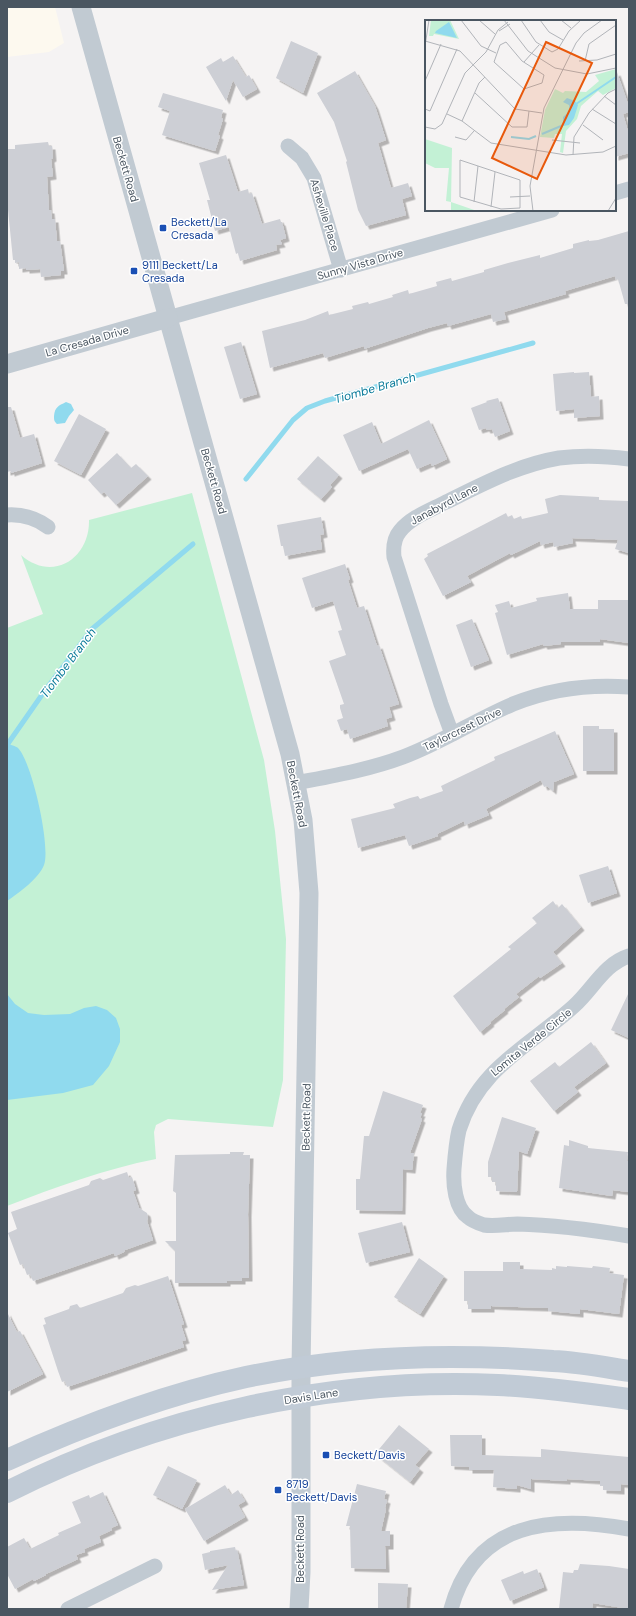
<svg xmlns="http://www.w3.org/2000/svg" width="636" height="1616" font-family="'DM Sans',sans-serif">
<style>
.commercial{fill:#fdf9ef}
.green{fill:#c3f1d5}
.water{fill:#90daee}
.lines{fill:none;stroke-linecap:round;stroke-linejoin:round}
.stream{stroke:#90daee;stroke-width:5}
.building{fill:#cdcfd5;filter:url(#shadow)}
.minor{stroke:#c1cad2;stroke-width:15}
.tertiary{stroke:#c1cad2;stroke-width:19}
.secondary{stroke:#c1cbd6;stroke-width:22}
.transit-dot{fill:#1a4fb4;stroke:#fff;stroke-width:1.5}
.labels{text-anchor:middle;stroke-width:3;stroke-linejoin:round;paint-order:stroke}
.street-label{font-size:11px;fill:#4a5661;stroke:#fff}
.transit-label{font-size:11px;fill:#164399;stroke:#fff;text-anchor:start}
.water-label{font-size:12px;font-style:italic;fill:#0c7c9b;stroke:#fff}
.inset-river{fill:none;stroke:#90daee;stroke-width:2}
.inset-road{fill:none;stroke:#b1b4b9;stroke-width:1}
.view{fill:#e8590c;fill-opacity:0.15;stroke:#e8590c;stroke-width:2}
.inset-edge{fill:none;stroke:#4a5661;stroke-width:2}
</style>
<defs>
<filter id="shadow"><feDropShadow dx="3.5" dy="3.5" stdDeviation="0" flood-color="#0004"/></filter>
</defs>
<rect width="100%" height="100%" fill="#f5f3f3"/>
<polygon class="commercial" points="7,7 55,7 64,43 49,52 7,57"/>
<path class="green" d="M192,493L264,760L275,831L286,939L283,1080L273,1127L168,1119L156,1125L154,1132L156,1159C105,1169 56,1187 7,1206V628L43,614L21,555C53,583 90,558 89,520Z"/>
<g class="water">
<path d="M66,402L71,404L74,410L69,416L65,423L57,424C54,421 54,420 54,416C55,407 58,406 66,402Z"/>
<path d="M7,743C10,745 16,746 18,748C32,762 51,847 44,865C39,878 19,893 7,901Z"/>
<polygon points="7,994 15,1004 28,1013 44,1015 70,1014 84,1008 96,1006 107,1010 116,1018 120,1029 120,1042 109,1066 93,1085 63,1093 7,1100"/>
</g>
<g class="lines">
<g class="stream">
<polyline points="246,479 293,420 307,408 325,401 533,343"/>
<polyline points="7,745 46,689 92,629 193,544"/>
</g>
</g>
<g class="building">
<polygon points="291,41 318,53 303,93 276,78"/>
<polygon points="233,56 246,77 249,75 257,89 243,97 233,80 226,101 206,67 221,58 223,62"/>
<polygon points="355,71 375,106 386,140 378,143 391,188 408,183 412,196 402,199 406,215 366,226 358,210 346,162 347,161 334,122 317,93"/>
<polygon points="617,72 629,107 629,112 623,114 629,135 629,153 615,157 615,73"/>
<polygon points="163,93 223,110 221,118 223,119 218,135 220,136 215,151 162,135 170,111 158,107"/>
<polygon points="48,142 49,146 52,146 53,158 51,159 53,176 47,177 49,210 51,210 52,219 55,219 57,241 60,241 64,271 61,271 61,275 41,277 40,269 26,270 26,268 19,269 19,262 15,263 15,260 13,260 7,200 7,149 15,149 15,145"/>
<polygon points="226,155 238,192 248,189 249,194 252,193 262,224 280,219 281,222 282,222 286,238 280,240 282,244 276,245 277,250 240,261 238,253 236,254 229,227 215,231 207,200 210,200 199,163"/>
<polygon points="629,231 629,304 625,304 618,279 616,280 615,276 565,291 566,294 504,312 506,319 493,322 491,314 448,326 447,323 428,328 364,349 364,346 325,358 323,353 270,368 262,331 305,320 328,311 329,315 353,309 352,306 368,302 369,304 393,297 392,295 408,290 409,294 437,286 436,282 451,278 452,281 484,272 484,270 508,263 540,255 540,258 573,248 573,244 589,240 589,241 598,240"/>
<polygon points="241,342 257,394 240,399 224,347"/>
<polygon points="574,372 574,373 589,372 591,397 599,396 600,416 574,418 574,409 556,411 553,374"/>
<polygon points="498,398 510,431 495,437 492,429 487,430 486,428 479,430 471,408 487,402 486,401"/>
<polygon points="7,407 11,407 20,438 34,434 42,463 11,473 11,471 7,472"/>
<polygon points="79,414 106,429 81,475 54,461"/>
<polygon points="429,420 447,459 432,466 431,463 417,469 408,449 359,471 343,435 372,422 381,444"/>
<polygon points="117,453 131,468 136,464 148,476 116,505 104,492 101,494 88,480"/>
<polygon points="318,456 339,475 330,485 332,487 321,499 297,479"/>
<polygon points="560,495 599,497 599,500 629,501 629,553 615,549 618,540 572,538 573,543 554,547 553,542 541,545 540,541 511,555 510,553 467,576 471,582 443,596 424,559 428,556 427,554 506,513 508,517 512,515 514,519 521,516 522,519 548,513 545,499"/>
<polygon points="321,517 324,534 320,535 322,549 285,556 283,546 281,546 277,525"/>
<polygon points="345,564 350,579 348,580 357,608 364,606 377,646 379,645 399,704 389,707 392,717 386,719 388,726 350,739 347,729 341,731 337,720 343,718 340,708 340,705 344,704 329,661 346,655 338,631 342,630 333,601 312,608 302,578"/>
<polygon points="568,593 570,609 598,609 598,600 629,600 629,643 600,639 600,642 561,642 561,644 544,646 543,644 507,655 495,613 498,612 495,605 509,601 511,608 537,601 536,598"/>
<polygon points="472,619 489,660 471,667 456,625"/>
<polygon points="583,726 599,726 599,729 614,729 614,771 583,771"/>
<polygon points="555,731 574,774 554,782 553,791 547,786 544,787 541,780 486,809 489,815 465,825 464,821 437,834 438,836 409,846 405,835 358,848 351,819 395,808 393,804 410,798 418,796 420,799 443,791 441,786 495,760 494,757"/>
<polygon points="608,866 617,893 588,903 579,875"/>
<polygon points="553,901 558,908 562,904 581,927 553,952 562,963 540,978 539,976 516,994 519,997 504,1009 505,1010 490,1022 491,1023 480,1032 453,996 511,949 508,947 537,923 532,918"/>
<polygon points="629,992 629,1038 611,1030"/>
<polygon points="591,1042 606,1063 574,1087 578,1092 554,1111 530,1081 555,1062 559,1067"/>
<polygon points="383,1091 423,1105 420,1113 422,1113 420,1118 422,1119 410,1153 414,1153 412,1170 403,1169 402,1211 356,1210 356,1179 360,1179 364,1136 369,1136"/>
<polygon points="502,1117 536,1128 527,1154 519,1151 517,1192 496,1191 496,1182 492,1182 492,1177 488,1177 488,1162"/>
<polygon points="569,1140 588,1146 588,1148 628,1152 627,1161 629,1161 628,1192 613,1190 612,1196 559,1188 564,1145 569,1146"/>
<polygon points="230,1152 244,1152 243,1155 250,1155 248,1214 249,1278 242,1278 242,1281 227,1281 227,1283 175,1283 175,1251 165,1241 176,1241 176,1193 173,1191 175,1155 230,1154"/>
<polygon points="127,1172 129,1178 132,1177 136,1190 133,1191 139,1208 147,1213 148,1218 147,1221 153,1240 125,1250 124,1252 115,1256 114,1253 33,1281 30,1274 27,1275 23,1264 20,1265 8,1233 17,1229 11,1212 89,1185 91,1181 100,1178 103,1180"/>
<polygon points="402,1222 410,1252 366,1263 358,1233"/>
<polygon points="419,1258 444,1276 420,1314 394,1297"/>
<polygon points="503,1262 520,1262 520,1269 552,1270 552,1268 556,1269 556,1266 567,1267 567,1266 592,1268 593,1266 610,1268 609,1273 624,1275 619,1314 580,1309 580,1314 548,1311 548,1308 491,1306 491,1309 468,1309 468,1301 464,1301 464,1271 503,1271"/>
<polygon points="168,1276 184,1324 181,1325 186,1340 182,1341 184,1347 67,1387 65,1381 62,1382 58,1371 43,1325 46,1324 44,1318 69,1309 70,1306 77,1304 80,1308 123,1293 126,1288 135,1285 138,1286"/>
<polygon points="7,1312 17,1332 20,1331 43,1374 7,1392"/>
<polygon points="399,1425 429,1449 415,1465 420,1469 410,1482 375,1454"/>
<polygon points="450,1435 482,1435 482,1455 541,1457 541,1449 629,1457 629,1485 621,1484 621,1491 603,1490 603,1486 600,1486 600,1481 567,1479 567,1481 531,1479 531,1489 517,1485 517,1489 493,1487 494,1470 469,1470 469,1467 451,1466"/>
<polygon points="168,1466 197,1480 182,1509 153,1495"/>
<polygon points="357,1484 386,1491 384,1499 387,1500 385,1508 386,1509 381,1531 390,1531 390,1546 385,1546 386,1569 351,1568 350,1526 346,1526"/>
<polygon points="225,1485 231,1495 238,1490 245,1501 238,1505 245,1517 204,1541 185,1509"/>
<polygon points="103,1492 118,1525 111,1528 112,1530 99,1536 101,1542 84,1549 85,1552 76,1555 78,1559 46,1574 46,1575 34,1581 33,1579 15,1589 7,1574 7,1547 24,1538 30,1549 59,1535 58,1533 81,1523 72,1502 89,1495 90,1498"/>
<polygon points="235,1547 236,1551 237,1549 244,1585 212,1590 228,1565 205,1570 202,1554 210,1552 210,1551"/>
<polygon points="580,1564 609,1566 629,1569 629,1609 593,1603 592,1609 559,1609 563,1572 573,1573 574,1570 578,1570"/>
<polygon points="537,1569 544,1587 510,1601 501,1580 523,1571 524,1574"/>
<polygon points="378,1583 408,1584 406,1609 378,1609"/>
</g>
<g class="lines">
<g class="minor">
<polyline points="288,146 302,158 314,178 341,270"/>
<polyline points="615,193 629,189"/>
<polyline points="168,318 552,210"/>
<path d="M7,515C23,514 36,518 48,527"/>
<path d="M452,734L441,704L394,557C393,547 394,538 400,531C411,517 431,510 446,502C483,484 518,465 559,458C582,455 606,456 629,459"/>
<path d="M296,783C332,776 368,770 403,757C441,743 475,720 513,704C550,689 589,684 629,687"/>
<path d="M629,956C604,964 593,989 574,1006C530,1046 478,1068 459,1130C456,1143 455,1156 454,1169C453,1184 455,1208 468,1217C472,1221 478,1223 484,1225C495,1227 507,1224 517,1224C554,1225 593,1230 629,1236"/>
<polyline points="68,1609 155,1566"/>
<path d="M451,1609C475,1521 552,1515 629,1529"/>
</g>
<g class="tertiary">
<polyline points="81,7 290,754 303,820 309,893 301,1368 301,1572 299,1609"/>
<polyline points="7,364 168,318"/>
</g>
<g class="secondary">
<path d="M7,1460C84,1425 163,1395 246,1377C346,1356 451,1353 553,1361C578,1362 604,1367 629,1371"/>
<path d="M7,1492C156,1417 331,1377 498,1385C542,1387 585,1393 629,1399"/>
</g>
</g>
<g class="transit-dot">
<rect x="159" y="224" width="8" height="8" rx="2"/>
<rect x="130" y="267" width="8" height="8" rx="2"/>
<rect x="322" y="1451" width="8" height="8" rx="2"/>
<rect x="274" y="1486" width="8" height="8" rx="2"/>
</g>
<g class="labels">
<g class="street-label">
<text transform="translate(126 169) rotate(74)" y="4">Beckett Road</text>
<text transform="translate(325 215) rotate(73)" y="4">Asheville Place</text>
<text transform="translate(360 264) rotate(-16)" y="4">Sunny Vista Drive</text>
<text transform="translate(87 341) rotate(-16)" y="4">La Cresada Drive</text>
<text transform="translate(214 481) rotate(74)" y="4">Beckett Road</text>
<text transform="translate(444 504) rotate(-28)" y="4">Janabyrd Lane</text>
<text transform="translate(462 729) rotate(-26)" y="4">Taylorcrest Drive</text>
<text transform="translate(297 794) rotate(79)" y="4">Beckett Road</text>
<text transform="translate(531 1042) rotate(-39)" y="4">Lomita Verde Circle</text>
<text transform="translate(306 1117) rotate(-89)" y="4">Beckett Road</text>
<text transform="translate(311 1396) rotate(-9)" y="4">Davis Lane</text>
<text transform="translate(300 1549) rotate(-90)" y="4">Beckett Road</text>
</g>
<g class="transit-label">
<text x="171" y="226">Beckett/La<tspan x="171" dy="13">Cresada</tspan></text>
<text x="142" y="269">9111 Beckett/La<tspan x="142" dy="13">Cresada</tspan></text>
<text x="334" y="1459">Beckett/Davis</text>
<text x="286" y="1488">8719<tspan x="286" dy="13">Beckett/Davis</tspan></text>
</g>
<g class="water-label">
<text transform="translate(375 388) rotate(-16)" y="4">Tiombe Branch</text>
<text transform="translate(68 663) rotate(-53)" y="4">Tiombe Branch</text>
</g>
</g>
<g transform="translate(425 20)">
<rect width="191" height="191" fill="#f5f3f3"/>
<path d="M6,0H25L34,19L9,14L8,16H4ZM191,49V68L178,75L173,71L156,86L152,99L141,111L138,133L135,132L137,114H130L129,118L115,117L120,90L130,69L138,73L140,71L161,72L174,61L170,55ZM0,119L27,128L26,182L52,191H26V182L21,181L24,148H10L0,143Z" fill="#c3f1d5"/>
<path d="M24,2L32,18L10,13L11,11ZM142,78L150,81L153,85L149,98L144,105L138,106V97L145,91L144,85L138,82Z" fill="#90daee"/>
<path class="inset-river" d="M151,84L191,57M117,114L136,106M86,117L104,119L111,116"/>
<path class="inset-road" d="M36,0L56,26L71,33M54,0L70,14M79,0L103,31L130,48L162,54L191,48M96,0L111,22L127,32L133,29L144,11L156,0M115,0L124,12L138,20M136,0L146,8M74,11L85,4M0,21L35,31L90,89L117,93M81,22L97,41L119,55L117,63L99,69L69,42L75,25ZM0,26L4,0M154,41L172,40L191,34M160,41L164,24L191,5M99,42L114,25M0,61L16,24M50,73L87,107H102L104,91M179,76L191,85M0,89L5,91L32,29M167,89L191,104M22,94L37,101L66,123L141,135L178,132L191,126M37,101L54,63L60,57M158,105L178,120M0,107L10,109L17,104L40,53L61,32L73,10L83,2M30,117L41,120L49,111M127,120L155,123M148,135L149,117L164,93L183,73L191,69M35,140L95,160V188L76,189L35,177ZM85,177L105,176M49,182L53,146M66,187L70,152M108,191L105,166L119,88L151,23L159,13L177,0M136,191H165M183,191L191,178"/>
<path class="view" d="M121,22L167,43L112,159L67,138Z"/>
<rect width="191" height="191" class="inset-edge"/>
</g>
<rect width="636" height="1616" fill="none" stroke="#4a5661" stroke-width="16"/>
</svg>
